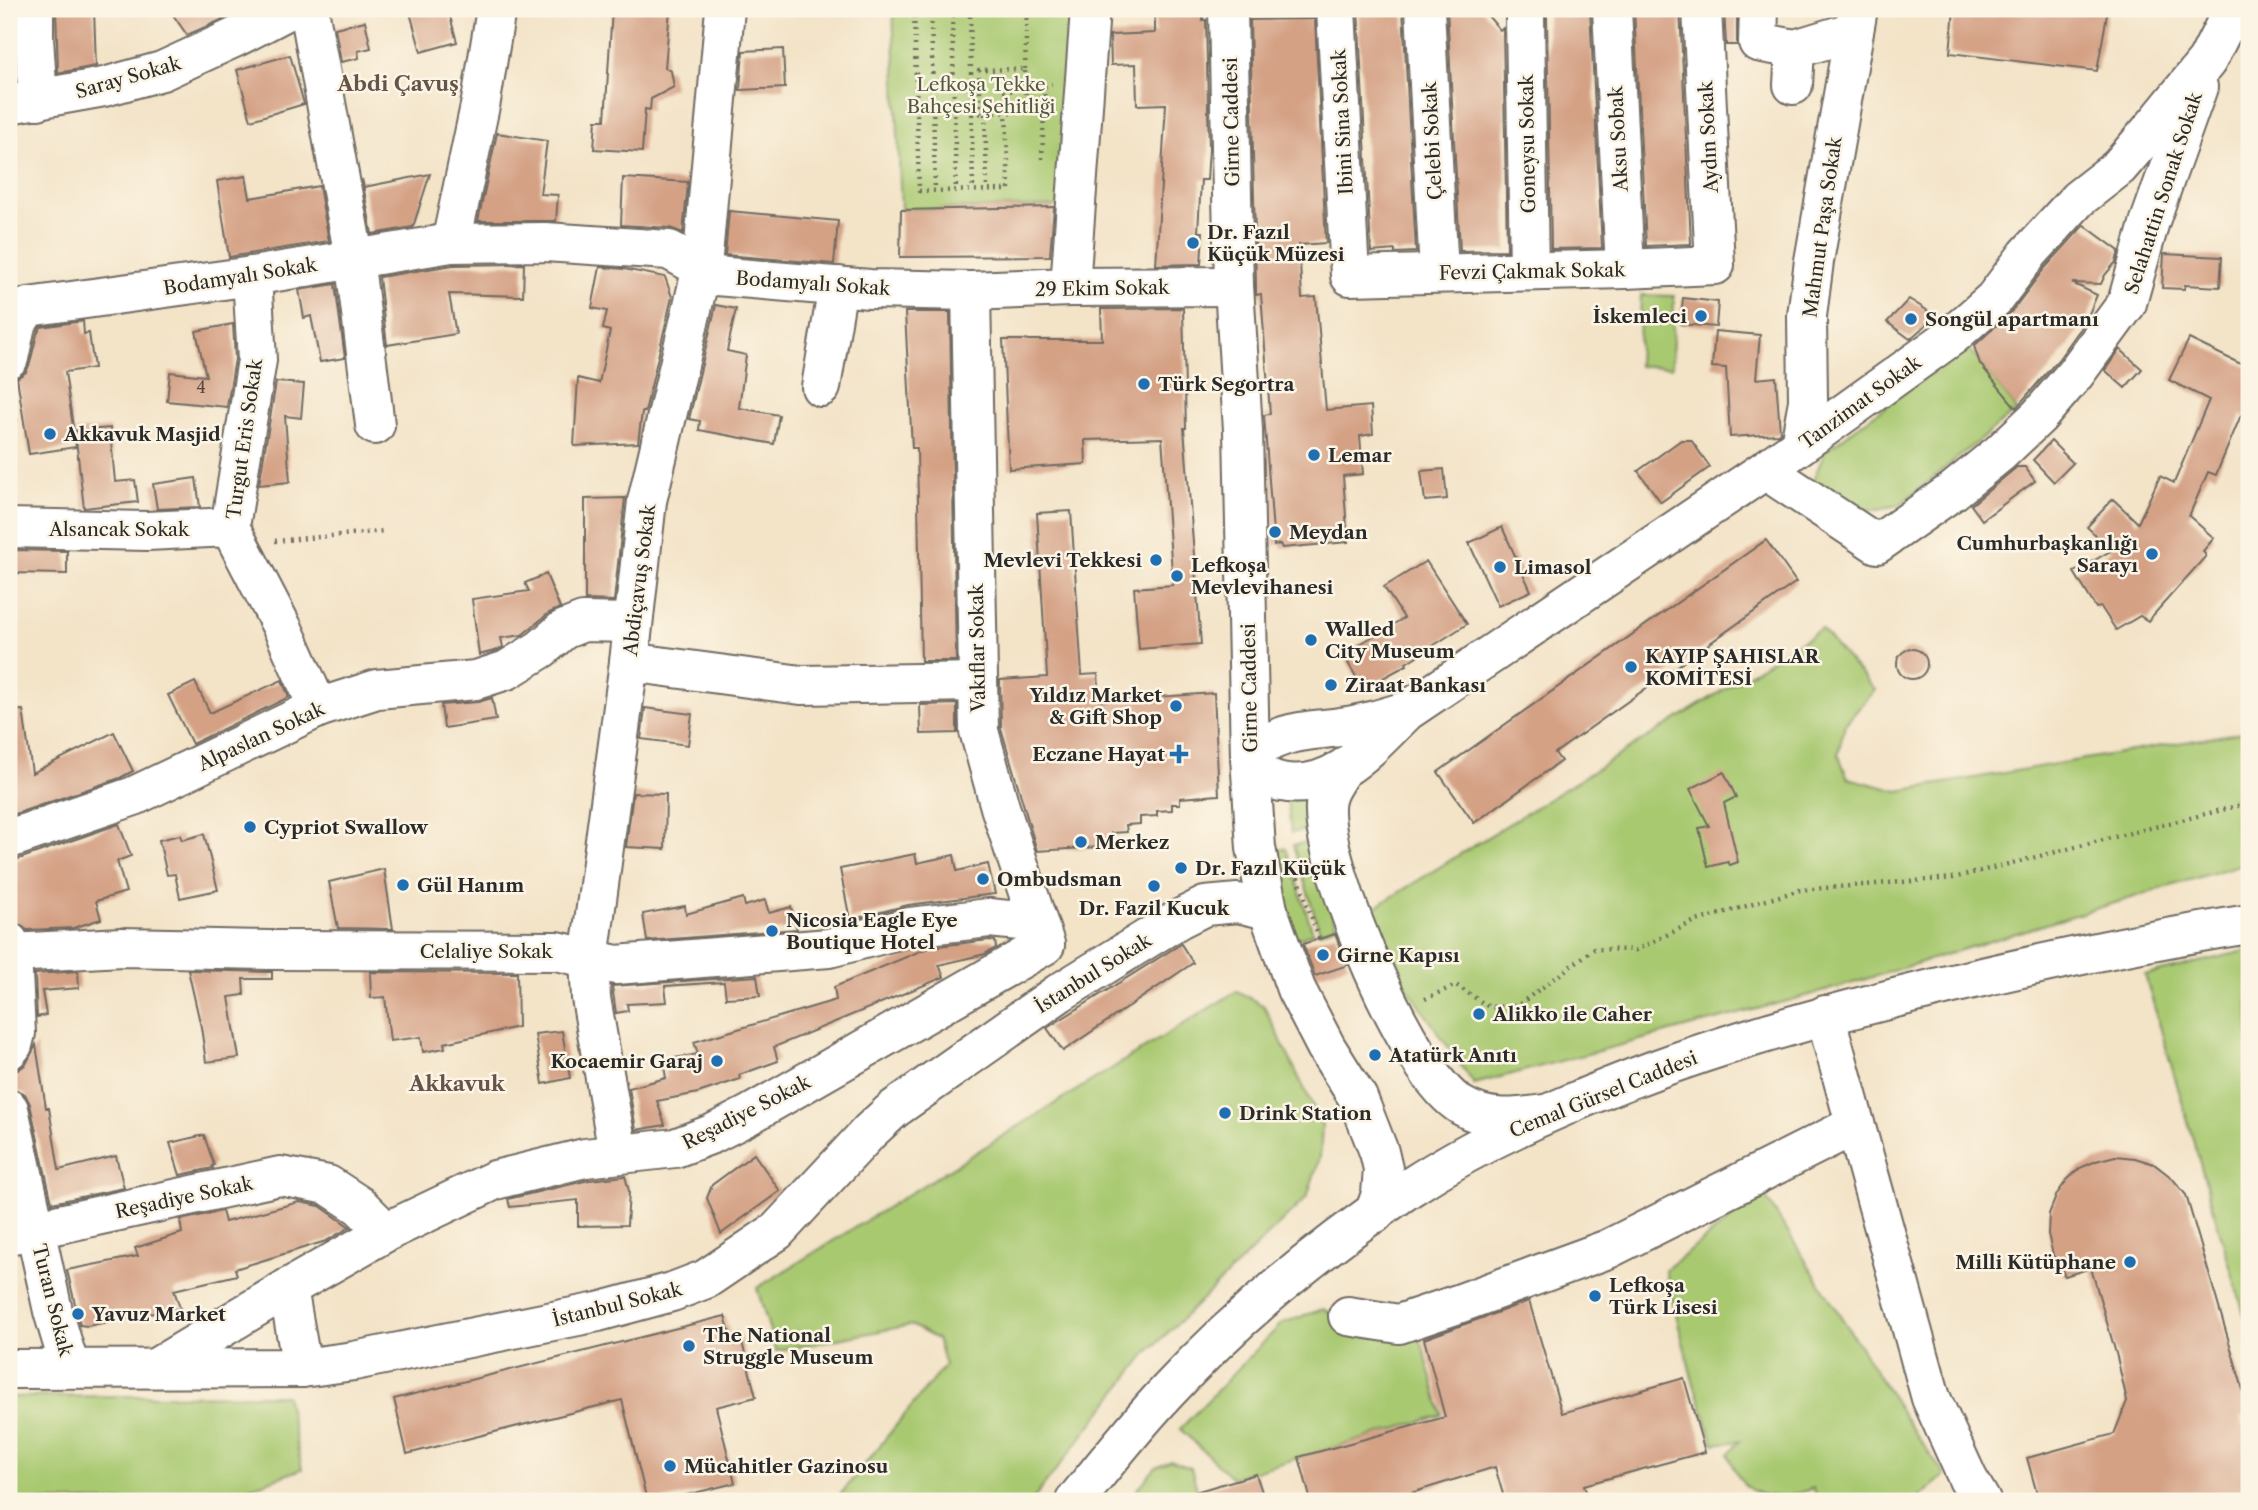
<svg xmlns="http://www.w3.org/2000/svg" width="2258" height="1510" font-family="'Libre Caslon Text',serif">
<style>
.green{fill:#a9c971;stroke:#6a7a4e;stroke-width:2}
.building{fill:#d4a185}
.lines{fill:none;stroke-linecap:round;stroke-linejoin:round}
.minor-casing{stroke:#716b62;stroke-width:42}
.major-casing{stroke:#716b62;stroke-width:42}
.path{stroke:#716b62;stroke-width:4.5;stroke-dasharray:2 5;stroke-linecap:butt}
.minor{stroke:#fff;stroke-width:38}
.major{stroke:#fff;stroke-width:38}
.poi-dot{fill:#1f6fb2;stroke:#fcf5e5;stroke-width:2.5}
.labels{text-anchor:middle;stroke-width:5;stroke-linejoin:round;paint-order:stroke}
.number-label{font-size:16px;fill:#554842}
.street-label{font-size:19px;fill:#2b2b2b;stroke:#fcf5e5}
.park-label{font-size:19px;fill:#515a40;stroke:#fcf5e5}
.poi-label{font-size:19px;font-weight:bold;fill:#2b2b2b;stroke:#fcf5e5;text-anchor:start}
.neighbourhood-label{font-size:21px;font-weight:bold;fill:#66544a;stroke:#fcf5e5}
</style>
<rect width="100%" height="100%" fill="#fcf5e5"/>
<filter id="ink" filterUnits="userSpaceOnUse"><feTurbulence type="fractalNoise" baseFrequency=".0143" numOctaves="2"/><feDisplacementMap in="SourceGraphic" scale="14" xChannelSelector="R" yChannelSelector="G"/><feConvolveMatrix kernelMatrix="1 2 1 2 8 2 1 2 1" color-interpolation-filters="sRGB"/></filter>
<filter id="wash" filterUnits="userSpaceOnUse"><feTurbulence type="fractalNoise" baseFrequency=".00686" numOctaves="4" result="noise"/><feDisplacementMap in="SourceGraphic" scale="28" xChannelSelector="R" yChannelSelector="G"/><feGaussianBlur stdDeviation="1.57" result="paint"/><feColorMatrix in="noise" values="0 0 0 0 0 0 0 0 0 0 0 0 0 0 0 0 0 1.4 0 .05"/><feComposite in="paint" operator="in"/></filter>
<g filter="url(#wash)">
<rect width="100%" height="100%" fill="#f3e3c7"/>
<g class="green">
<polygon points="893,9 1074,9 1058,206 901,210"/>
<polygon points="1641,295 1674,296 1672,367 1638,366"/>
<polygon points="1967,346 2017,410 1899,505 1844,515 1813,481 1825,451"/>
<polygon points="1821,629 1875,690 1845,724 1838,754 1848,778 1898,791 2249,731 2249,862 1840,987 1474,1084 1397,973 1374,908"/>
<polygon points="1285,780 1303,790 1307,830 1291,833"/>
<polygon points="1310,842 1336,926 1320,932 1293,845"/>
<polygon points="1286,848 1313,933 1296,939 1269,852"/>
<polygon points="2249,950 2249,1331 2145,975"/>
<polygon points="1237,991 1264,1006 1322,1125 1320,1157 1307,1197 1147,1353 1032,1501 835,1501 945,1365 937,1339 911,1325 776,1351 757,1288"/>
<path d="M1765,1196L1910,1426L1945,1475L1916,1501H1818L1813,1488C1795,1496 1772,1500 1753,1491C1740,1484 1734,1467 1728,1454L1740,1441L1714,1444L1692,1378L1665,1270L1737,1214Z"/>
<polygon points="1323,1309 1379,1333 1418,1329 1442,1415 1232,1478 1180,1429 1282,1323"/>
<polygon points="286,1395 302,1469 212,1501 9,1501 9,1397"/>
<polygon points="1171,1461 1191,1468 1198,1493 1193,1501 1134,1501 1133,1495 1155,1468"/>
</g>
<g id="blocks">
<g class="building">
<polygon points="9,9 12,9 15,81 9,82"/>
<polygon points="56,9 94,9 96,66 58,73"/>
<polygon points="169,9 220,9 226,18 187,35"/>
<polygon points="409,9 448,9 457,42 421,52"/>
<polygon points="612,9 670,9 665,68 671,71 674,87 651,99 650,110 645,109 642,152 594,149 596,120 605,120"/>
<polygon points="1155,9 1203,9 1203,20 1206,20 1209,150 1207,180 1201,180 1198,232 1203,232 1201,264 1156,265 1166,104 1137,105 1136,64 1111,65 1110,35 1155,33"/>
<polygon points="1358,9 1403,9 1416,252 1395,253 1395,250 1371,252"/>
<polygon points="1447,9 1482,9 1500,30 1503,28 1507,250 1460,251"/>
<polygon points="1545,9 1590,9 1602,248 1551,249 1547,17"/>
<polygon points="1634,9 1680,9 1691,244 1646,246"/>
<polygon points="1724,9 1737,9 1737,45 1726,45"/>
<polygon points="1954,9 2108,9 2097,71 1950,53"/>
<polygon points="1315,19 1326,243 1299,245 1302,298 1316,297 1326,410 1371,406 1373,434 1360,436 1363,474 1343,476 1348,542 1282,548 1280,544 1274,546 1264,415 1270,414 1261,294 1256,295 1256,285 1250,20"/>
<polygon points="365,21 371,48 358,51 359,58 341,62 335,28"/>
<polygon points="783,49 785,88 740,90 743,51"/>
<polygon points="290,55 304,104 251,120 237,70"/>
<polygon points="497,133 547,141 540,194 558,195 556,221 478,221"/>
<polygon points="430,174 413,227 372,234 362,179 364,187"/>
<polygon points="246,176 250,198 319,186 329,241 229,257 217,181"/>
<polygon points="623,178 688,182 683,233 670,228 621,225"/>
<polygon points="1054,207 1050,256 900,257 901,210"/>
<polygon points="729,211 838,221 834,264 725,255"/>
<polygon points="2084,225 2119,251 2116,262 2105,275 2101,284 2072,283 2097,295 2086,321 2058,360 2016,408 1980,364 1974,346 2011,312 2044,269"/>
<polygon points="2164,254 2222,257 2220,287 2185,285 2184,289 2162,288"/>
<polygon points="524,264 523,296 449,294 456,334 387,345 379,277 453,265"/>
<polygon points="600,267 624,269 665,277 672,297 645,412 642,412 638,443 574,446 578,378 599,383 610,331 603,329 607,311 592,308"/>
<polygon points="335,284 345,358 320,362 311,316 304,318 299,290"/>
<polygon points="1683,298 1718,302 1716,327 1680,324"/>
<polygon points="1909,299 1936,316 1910,339 1887,322"/>
<polygon points="716,305 736,309 727,351 746,355 739,408 779,415 774,444 699,430 700,421 689,419"/>
<polygon points="1183,308 1186,428 1184,428 1201,644 1139,649 1134,588 1173,585 1162,438 1085,440 1086,464 1009,469 1003,340 1102,340 1101,309"/>
<polygon points="905,312 950,312 956,661 921,661 917,448 912,448"/>
<polygon points="83,321 84,334 89,333 94,368 65,372 76,447 29,454 17,378 26,372 30,363 37,334 41,327"/>
<polygon points="233,324 235,359 227,407 167,401 170,372 206,376 196,331"/>
<polygon points="1715,331 1760,335 1756,379 1776,377 1780,432 1778,434 1730,437 1726,368 1712,367"/>
<polygon points="2189,339 2249,368 2249,419 2241,415 2216,475 2208,472 2189,516 2214,538 2203,551 2206,556 2148,621 2140,616 2116,630 2101,607 2096,608 2074,572 2112,550 2087,527 2113,499 2138,523 2160,476 2174,483 2209,400 2169,380"/>
<polygon points="2120,349 2142,369 2125,388 2105,370"/>
<polygon points="276,382 304,384 301,418 285,416 290,482 259,485"/>
<polygon points="110,428 115,482 135,480 138,502 84,508 75,431"/>
<polygon points="1681,440 1691,440 1710,467 1661,502 1638,471"/>
<polygon points="2051,441 2073,463 2054,482 2033,460"/>
<polygon points="2017,467 2025,467 2035,481 1982,520 1971,505"/>
<polygon points="1444,469 1447,499 1425,501 1421,471"/>
<polygon points="196,478 200,507 157,509 153,484"/>
<polygon points="625,498 614,601 585,600 585,499"/>
<polygon points="1071,511 1082,675 1098,674 1100,701 1214,693 1219,795 1180,798 1180,804 1172,804 1172,810 1157,811 1157,816 1140,817 1140,824 1126,825 1127,832 1111,833 1111,839 1099,840 1099,847 1037,851 1001,728 1000,680 1047,677 1037,513"/>
<polygon points="1502,527 1531,591 1498,606 1469,543"/>
<polygon points="1766,540 1796,582 1555,753 1561,761 1474,823 1438,772"/>
<polygon points="9,550 67,551 67,574 9,573"/>
<polygon points="1426,561 1467,624 1406,663 1407,665 1363,689 1343,654 1404,618 1384,587"/>
<polygon points="546,574 560,608 549,613 522,635 501,638 503,647 498,650 479,655 472,599 529,591 525,583"/>
<circle cx="1912" cy="664" r="15"/>
<polygon points="282,680 289,697 192,744 168,695 195,682 210,713"/>
<polygon points="492,698 496,720 444,728 441,705 478,702"/>
<polygon points="957,704 957,733 921,734 920,705"/>
<polygon points="645,708 692,714 688,745 641,739"/>
<polygon points="23,710 32,773 114,732 133,771 120,778 9,816 9,711"/>
<polygon points="1724,772 1736,797 1724,803 1738,862 1730,865 1728,862 1708,867 1699,828 1709,826 1690,789"/>
<polygon points="633,793 666,794 665,849 626,847"/>
<polygon points="119,824 131,856 117,861 126,892 96,901 101,919 73,928 27,930 15,921 9,921 9,860 16,860"/>
<polygon points="204,834 218,890 180,898 175,874 167,875 159,840 180,835 182,840"/>
<polygon points="915,854 917,863 954,855 957,871 988,864 995,894 908,905 850,920 840,869"/>
<polygon points="384,869 393,929 338,928 329,882"/>
<polygon points="743,898 745,906 765,900 769,913 791,907 797,929 647,941 643,914 685,906 686,914"/>
<polygon points="1335,934 1348,965 1315,976 1303,944"/>
<polygon points="989,940 995,941 996,948 985,954 939,965 944,977 774,1047 778,1061 739,1075 740,1079 698,1093 657,1101 665,1125 636,1130 629,1088 666,1078 663,1060 698,1054 694,1042 836,1000 834,987 930,947"/>
<polygon points="1181,944 1193,963 1063,1051 1047,1028"/>
<polygon points="188,970 272,972 272,979 243,979 244,995 229,997 239,1058 206,1062 201,1027"/>
<polygon points="78,971 79,988 42,991 46,1015 37,1017 35,974"/>
<polygon points="370,972 517,973 518,1027 444,1043 445,1048 423,1052 421,1037 390,1041 385,997 371,998"/>
<polygon points="757,976 760,996 726,998 724,982 665,986 667,1002 627,1004 628,1011 616,1013 612,986"/>
<polygon points="562,1031 570,1078 543,1084 535,1034"/>
<polygon points="36,1045 46,1108 49,1108 59,1170 116,1156 124,1188 52,1203 30,1104 25,1094 9,1087 9,1071 18,1070 26,1064"/>
<polygon points="204,1135 214,1165 212,1166 213,1168 180,1175 170,1143"/>
<polygon points="754,1154 780,1191 721,1234 707,1198 712,1185"/>
<polygon points="2115,1156 2135,1158 2154,1164 2172,1178 2186,1195 2249,1410 2249,1415 2241,1417 2249,1446 2249,1501 2039,1501 2027,1458 2114,1434 2127,1401 2117,1357 2091,1268 2065,1276 2053,1255 2048,1234 2049,1214 2057,1194 2067,1180 2080,1168 2096,1161"/>
<polygon points="625,1176 629,1191 627,1225 578,1226 578,1200 510,1207 508,1199 589,1180"/>
<polygon points="299,1202 320,1206 350,1227 326,1241 235,1269 237,1275 174,1290 180,1308 87,1326 80,1325 67,1270 138,1256 135,1248 182,1233 180,1220 222,1211 225,1222"/>
<polygon points="1529,1301 1562,1413 1684,1378 1705,1452 1584,1485 1589,1501 1505,1501 1495,1467 1408,1494 1410,1501 1311,1501 1299,1457 1445,1417 1424,1339"/>
<polygon points="725,1316 731,1336 740,1334 756,1397 716,1407 735,1483 662,1501 647,1501 622,1400 407,1454 394,1399"/>
<polygon points="1256,1474 1265,1501 1186,1501 1185,1495"/>
</g>
</g>
</g>
<g filter="url(#ink)">
<use href="#blocks" fill-opacity="0" stroke="#716b62" stroke-width="2"/>
<g class="lines">
<g class="minor-casing">
<g id="minor">
<polyline points="34,9 34,38 38,100"/>
<polyline points="309,9 354,257 375,425"/>
<polyline points="1228,9 1234,286 1243,430 1250,757 1256,848 1268,910 1296,989 1326,1047 1358,1098 1379,1152 1383,1169 1381,1194 1374,1214"/>
<polyline points="1336,9 1350,276 1625,269 1715,265 1702,9"/>
<polyline points="1425,9 1439,273"/>
<polyline points="1612,9 1625,269"/>
<polyline points="1759,9 1758,42 1795,49 1854,31"/>
<polyline points="1525,17 1529,271"/>
<polyline points="1793,85 1795,49"/>
<polyline points="9,104 104,87 162,71 236,37 290,9"/>
<polyline points="451,243 481,101 496,9"/>
<polyline points="252,276 257,360 230,527 284,631 318,708"/>
<polyline points="1070,287 1090,9"/>
<polyline points="971,291 979,731 1000,807 1045,944"/>
<polyline points="9,358 16,325 28,307 252,276 451,243 545,242 669,250 716,276 870,289 971,291 1070,287 1234,286"/>
<polyline points="821,387 838,286"/>
<polyline points="1800,445 1808,401 1807,316 1814,261 1858,9"/>
<polyline points="1765,470 1877,544 1953,491 2000,453 2039,416 2075,374 2127,303 2150,221 2198,87"/>
<polyline points="9,528 147,531 230,527"/>
<polyline points="629,662 801,685 978,682"/>
<path d="M1250,757C1280,725 1319,733 1358,724C1374,721 1390,716 1406,711"/>
<path d="M1251,769C1260,774 1270,780 1281,782C1334,793 1373,744 1407,711L1765,470L1952,336L1994,299L2027,255L2078,199L2119,167L2154,126L2207,61L2233,9"/>
<path d="M1340,772C1332,785 1324,795 1325,811C1325,873 1408,1075 1462,1106C1488,1122 1516,1118 1545,1114"/>
<polyline points="9,839 134,796 318,708 377,689 476,680 507,670 541,649 563,630 583,622 633,623"/>
<polyline points="9,942 12,953 16,1033 13,1045 9,1050"/>
<polyline points="12,953 122,947 269,950 557,951 616,965 829,948 910,927 989,918 1038,923"/>
<polyline points="1825,1015 1931,1398 1968,1479 1981,1501"/>
<polyline points="9,1109 53,1311 70,1368"/>
<polyline points="618,1153 591,998 589,959 629,662 647,501 702,267 725,9"/>
<polyline points="9,1235 280,1176 328,1185 360,1206 386,1232"/>
<polyline points="288,1288 302,1368"/>
<polyline points="1348,1316 1399,1324 1458,1304 1608,1249 1855,1125"/>
<polyline points="157,1367 288,1288 386,1232 495,1180 585,1158 675,1148 712,1134 749,1115 1045,945"/>
<polyline points="9,1369 302,1368 354,1361 598,1312 672,1292 706,1279 777,1231 870,1131 894,1109 1059,993 1179,919 1205,906 1238,903 1268,910"/>
</g>
</g>
<g class="major-casing">
<path id="major" d="M1075,1501C1105,1464 1134,1427 1167,1392C1238,1315 1322,1247 1409,1188C1458,1156 1511,1129 1565,1106C1687,1052 1815,1017 1944,986C2045,962 2147,940 2249,924"/>
</g>
<g class="path">
<polyline points="914,9 919,191 1009,190 1006,112"/>
<polyline points="931,9 935,191"/>
<polyline points="952,9 956,191"/>
<polyline points="952,14 970,13 973,191"/>
<polyline points="1025,69 1027,9"/>
<polyline points="1003,92 1052,84"/>
<polyline points="981,113 979,70 1025,69 1026,112 985,113"/>
<polyline points="972,114 985,113 987,190"/>
<polyline points="1042,159 1045,86"/>
<polyline points="9,420 24,420"/>
<polyline points="275,541 385,531"/>
<polyline points="1298,877 1319,939"/>
<polyline points="1425,999 1456,985 1489,1007 1517,1006 1594,949 1636,950 1693,922 1800,890 1953,878 2249,803"/>
</g>
<use href="#minor" class="minor"/>
<use href="#major" class="major"/>
</g>
</g>
<g class="poi-dot">
<circle cx="1193" cy="243" r="7"/>
<circle cx="1701" cy="316" r="7"/>
<circle cx="1911" cy="319" r="7"/>
<circle cx="1144" cy="384" r="7"/>
<circle cx="50" cy="434" r="7"/>
<circle cx="1314" cy="455" r="7"/>
<circle cx="1275" cy="532" r="7"/>
<circle cx="2152" cy="554" r="7"/>
<circle cx="1156" cy="560" r="7"/>
<circle cx="1500" cy="567" r="7"/>
<circle cx="1177" cy="576" r="7"/>
<circle cx="1311" cy="640" r="7"/>
<circle cx="1631" cy="667" r="7"/>
<circle cx="1331" cy="685" r="7"/>
<circle cx="1176" cy="706" r="7"/>
<path d="M1175.5 743.5h7v7h7v7h-7v7h-7v-7h-7v-7h7z"/>
<circle cx="250" cy="827" r="7"/>
<circle cx="1081" cy="842" r="7"/>
<circle cx="1181" cy="868" r="7"/>
<circle cx="983" cy="879" r="7"/>
<circle cx="403" cy="885" r="7"/>
<circle cx="1154" cy="886" r="7"/>
<circle cx="772" cy="931" r="7"/>
<circle cx="1323" cy="955" r="7"/>
<circle cx="1479" cy="1014" r="7"/>
<circle cx="1375" cy="1055" r="7"/>
<circle cx="717" cy="1061" r="7"/>
<circle cx="1225" cy="1113" r="7"/>
<circle cx="2130" cy="1262" r="7"/>
<circle cx="1595" cy="1296" r="7"/>
<circle cx="78" cy="1314" r="7"/>
<circle cx="689" cy="1346" r="7"/>
<circle cx="670" cy="1466" r="7"/>
</g>
<g class="labels">
<g class="number-label">
<text x="201" y="393">4</text>
</g>
<g class="street-label">
<text transform="translate(128 77) rotate(-16)" y="7">Saray Sokak</text>
<text transform="translate(1231 122) rotate(-91)" y="7">Girne Caddesi</text>
<text transform="translate(1342 122) rotate(-93)" y="7">Ibini Sina Sokak</text>
<text transform="translate(1708 137) rotate(-93)" y="7">Aydın Sokak</text>
<text transform="translate(1618 139) rotate(-93)" y="7">Aksu Sobak</text>
<text transform="translate(1432 141) rotate(-93)" y="7">Çelebi Sokak</text>
<text transform="translate(1527 144) rotate(-91)" y="7">Goneysu Sokak</text>
<text transform="translate(2163 193) rotate(-72)" y="7">Selahattin Sonak Sokak</text>
<text transform="translate(1822 227) rotate(-82)" y="7">Mahmut Paşa Sokak</text>
<text transform="translate(1532 271) rotate(-1)" y="7">Fevzi Çakmak Sokak</text>
<text transform="translate(240 276) rotate(-9)" y="7">Bodamyalı Sokak</text>
<text transform="translate(813 283) rotate(4)" y="7">Bodamyalı Sokak</text>
<text transform="translate(1102 288) rotate(-1)" y="7">29 Ekim Sokak</text>
<text transform="translate(1860 402) rotate(-36)" y="7">Tanzimat Sokak</text>
<text transform="translate(244 439) rotate(-82)" y="7">Turgut Eris Sokak</text>
<text x="119" y="536">Alsancak Sokak</text>
<text transform="translate(639 580) rotate(-83)" y="7">Abdiçavuş Sokak</text>
<text transform="translate(977 648) rotate(-91)" y="7">Vakıflar Sokak</text>
<text transform="translate(1249 688) rotate(-91)" y="7">Girne Caddesi</text>
<text transform="translate(261 736) rotate(-25)" y="7">Alpaslan Sokak</text>
<text x="486" y="958">Celaliye Sokak</text>
<text transform="translate(1093 973) rotate(-32)" y="7">İstanbul Sokak</text>
<text transform="translate(1603 1094) rotate(-22)" y="7">Cemal Gürsel Caddesi</text>
<text transform="translate(746 1112) rotate(-27)" y="7">Reşadiye Sokak</text>
<text transform="translate(184 1197) rotate(-12)" y="7">Reşadiye Sokak</text>
<text transform="translate(53 1300) rotate(76)" y="7">Turan Sokak</text>
<text transform="translate(617 1304) rotate(-14)" y="7">İstanbul Sokak</text>
</g>
<g class="park-label">
<text x="981" y="91">Lefkoşa Tekke<tspan x="981" dy="22">Bahçesi Şehitliği</tspan></text>
</g>
<g class="poi-label">
<text x="1207" y="239">Dr. Fazıl<tspan x="1207" dy="22">Küçük Müzesi</tspan></text>
<text x="1687" y="323" text-anchor="end">İskemleci</text>
<text x="1925" y="326">Songül apartmanı</text>
<text x="1158" y="391">Türk Segortra</text>
<text x="64" y="441">Akkavuk Masjid</text>
<text x="1328" y="462">Lemar</text>
<text x="1289" y="539">Meydan</text>
<text x="2138" y="550" text-anchor="end">Cumhurbaşkanlığı<tspan x="2138" dy="22">Sarayı</tspan></text>
<text x="1142" y="567" text-anchor="end">Mevlevi Tekkesi</text>
<text x="1191" y="572">Lefkoşa<tspan x="1191" dy="22">Mevlevihanesi</tspan></text>
<text x="1514" y="574">Limasol</text>
<text x="1325" y="636">Walled<tspan x="1325" dy="22">City Museum</tspan></text>
<text x="1645" y="663">KAYIP ŞAHISLAR<tspan x="1645" dy="22">KOMİTESİ</tspan></text>
<text x="1345" y="692">Ziraat Bankası</text>
<text x="1162" y="702" text-anchor="end">Yıldız Market<tspan x="1162" dy="22">&amp; Gift Shop</tspan></text>
<text x="1165" y="761" text-anchor="end">Eczane Hayat</text>
<text x="264" y="834">Cypriot Swallow</text>
<text x="1095" y="849">Merkez</text>
<text x="1195" y="875">Dr. Fazıl Küçük</text>
<text x="997" y="886">Ombudsman</text>
<text x="417" y="892">Gül Hanım</text>
<text x="1154" y="915" text-anchor="middle">Dr. Fazil Kucuk</text>
<text x="786" y="927">Nicosia Eagle Eye<tspan x="786" dy="22">Boutique Hotel</tspan></text>
<text x="1337" y="962">Girne Kapısı</text>
<text x="1493" y="1021">Alikko ile Caher</text>
<text x="1389" y="1062">Atatürk Anıtı</text>
<text x="703" y="1068" text-anchor="end">Kocaemir Garaj</text>
<text x="1239" y="1120">Drink Station</text>
<text x="2116" y="1269" text-anchor="end">Milli Kütüphane</text>
<text x="1609" y="1292">Lefkoşa<tspan x="1609" dy="22">Türk Lisesi</tspan></text>
<text x="92" y="1321">Yavuz Market</text>
<text x="703" y="1342">The National<tspan x="703" dy="22">Struggle Museum</tspan></text>
<text x="684" y="1473">Mücahitler Gazinosu</text>
</g>
<g class="neighbourhood-label">
<text x="398" y="91">Abdi Çavuş</text>
<text x="457" y="1091">Akkavuk</text>
</g>
</g>
<rect width="2258" height="1510" fill="none" stroke="#fcf5e5" stroke-width="35"/>
</svg>
